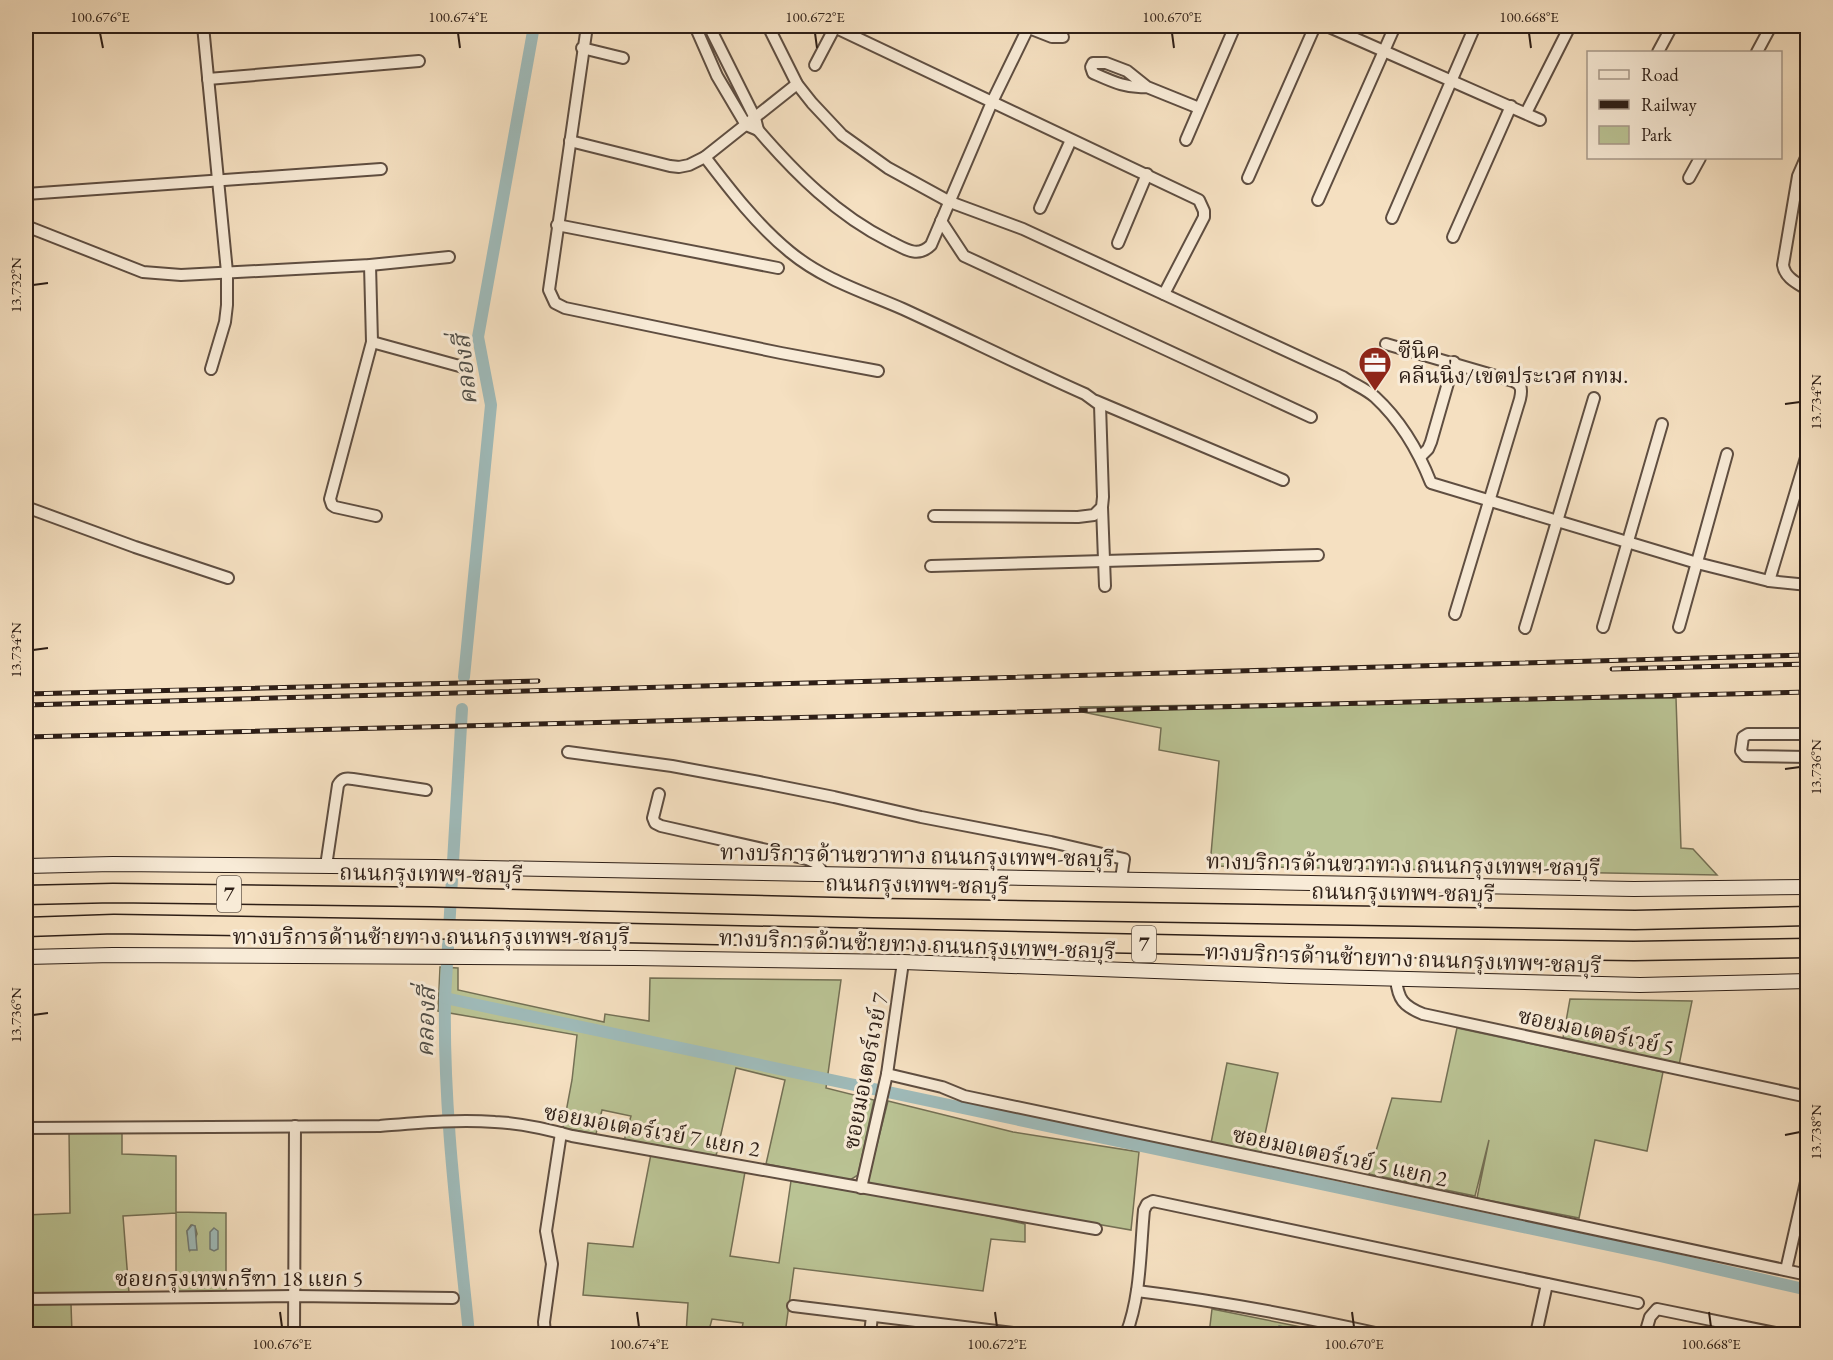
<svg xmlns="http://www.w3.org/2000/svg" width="1833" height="1360" font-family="'EB Garamond','Noto Serif Thai',serif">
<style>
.green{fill:#bac394;stroke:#747055;stroke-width:1.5;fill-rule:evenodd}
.water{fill:#9fbbba;stroke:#717c78;stroke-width:1.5}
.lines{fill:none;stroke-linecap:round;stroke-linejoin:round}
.canal{stroke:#9fbbba;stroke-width:12}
.street-casing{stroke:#5f4e41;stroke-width:14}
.secondary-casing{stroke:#2d1e16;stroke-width:16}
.highway-casing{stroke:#2d1e16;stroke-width:21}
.street{stroke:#f8ebd7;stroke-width:10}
.secondary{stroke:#f8ebd7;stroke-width:14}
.highway{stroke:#f5e0c1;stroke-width:18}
.rail-casing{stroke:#2d1e16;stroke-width:5}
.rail{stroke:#f8ebd7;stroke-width:3;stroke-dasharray:9;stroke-linecap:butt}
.ticks{fill:none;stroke:#2d1e16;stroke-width:2}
.labels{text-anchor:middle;stroke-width:6;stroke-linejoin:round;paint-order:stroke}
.shield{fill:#f8ebd7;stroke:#6a5c50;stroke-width:1.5}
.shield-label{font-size:21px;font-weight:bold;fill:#2d1e16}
.poi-label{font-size:22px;fill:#2d1e16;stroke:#f8ebd7;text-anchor:start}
.street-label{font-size:22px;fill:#2d1e16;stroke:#f8ebd7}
.water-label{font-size:24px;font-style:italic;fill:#4f4d47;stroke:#f8ebd7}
.neatline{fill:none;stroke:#2d1e16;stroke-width:2}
.ticks-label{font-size:15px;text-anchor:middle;fill:#2d1e16}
</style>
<rect width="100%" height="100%" fill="#f5e0c1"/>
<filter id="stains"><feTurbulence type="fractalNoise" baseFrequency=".00333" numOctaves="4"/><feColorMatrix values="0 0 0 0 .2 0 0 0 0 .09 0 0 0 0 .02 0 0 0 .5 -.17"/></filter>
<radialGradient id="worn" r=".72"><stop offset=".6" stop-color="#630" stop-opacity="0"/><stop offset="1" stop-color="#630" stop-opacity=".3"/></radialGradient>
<g class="green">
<polygon points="1676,698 1681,848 1693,849 1717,875 1210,866 1219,761 1159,750 1161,728 1083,712 1080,707"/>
<polygon points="440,967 458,968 458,990 604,1022 605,1014 649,1021 650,978 841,980 826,1088 874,1100 858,1175 850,1180 766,1164 785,1080 736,1068 716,1156 624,1141 631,1116 602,1110 596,1134 563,1128 572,1080 577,1035 438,1011"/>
<polygon points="1570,999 1692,1001 1679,1065 1563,1038"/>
<polygon points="1457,1028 1663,1072 1647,1151 1595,1140 1579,1218 1477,1198 1489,1140 1475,1196 1369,1174 1392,1098 1441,1102"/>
<polygon points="1227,1063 1278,1073 1261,1153 1211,1143"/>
<polygon points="888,1101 1013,1132 1139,1152 1131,1230 867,1184"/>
<path d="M69,1130L122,1131V1154L176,1156V1212L226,1213V1295H176V1213L123,1216L129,1293L26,1295V1215L70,1213ZM191,1225L195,1226L197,1234L190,1250L187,1231Z"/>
<polygon points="651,1154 745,1172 730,1256 779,1263 791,1181 952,1208 1025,1224 1025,1242 991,1239 983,1291 794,1268 785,1334 741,1334 743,1323 712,1319 708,1334 686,1334 688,1303 583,1295 588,1243 633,1247"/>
<polygon points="71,1304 72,1334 26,1334 26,1305"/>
<polygon points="1212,1309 1336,1334 1209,1334"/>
</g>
<g class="water">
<polygon points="192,1225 195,1226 197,1250 189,1250 187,1231"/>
<polygon points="214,1228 218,1231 218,1249 214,1251 210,1249 210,1232"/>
<polygon points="1279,1326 1320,1334 1277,1334"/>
</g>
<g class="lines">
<g class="canal">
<polyline points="464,677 491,405 478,337 534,26"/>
<path d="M462,709L445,998C443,1111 458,1223 469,1334"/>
<polyline points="445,998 1660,1256 1808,1290"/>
</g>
<g class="street-casing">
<g id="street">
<polyline points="203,26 227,272 227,305 225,322 211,369"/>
<polyline points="587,26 549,290 555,303 565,308 781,353 878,371"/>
<polyline points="695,26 717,76 746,125 758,130 755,118 709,26"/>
<path d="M768,26L797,84L812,103L842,135L888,168L950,202L1023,229L1343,377C1353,384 1366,389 1375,397C1401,421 1418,450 1431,483L1697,563L1769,581L1808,585"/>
<polyline points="832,26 1199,200 1204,211 1204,217 1164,294"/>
<polyline points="1024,26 1052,37 1063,37"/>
<polyline points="1327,26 1540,120"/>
<polyline points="582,48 623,58"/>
<polyline points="1658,52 1672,26"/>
<polyline points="1757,52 1771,26"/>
<polyline points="815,65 835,27"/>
<polyline points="208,79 419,61"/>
<path d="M1147,87C1127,89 1111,81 1093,73L1091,67L1093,63H1106L1127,71L1147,87L1199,108"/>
<polyline points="1526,113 1570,26"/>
<path d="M758,130C796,174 837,215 889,241C904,248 917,259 931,245L992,102L1029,26"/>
<polyline points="1186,140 1235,26"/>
<polyline points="570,141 670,166 679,167 689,165 705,157 797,84"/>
<path d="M1808,153L1798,176L1783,265C1785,278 1797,283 1808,290"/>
<path d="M705,157C731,191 757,225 790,252C824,280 864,292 903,309C964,337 1024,367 1085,394L1100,405L1103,497L1102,507L1094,515L1078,517L934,516"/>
<polyline points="1248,178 1315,26"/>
<polyline points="1689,178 1700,158"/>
<polyline points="26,194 381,169"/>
<polyline points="1318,200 1395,26"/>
<polyline points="1040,208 1071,140"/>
<polyline points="1392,218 1475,26"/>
<polyline points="941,221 964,256 1311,417"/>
<polyline points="557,225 778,268"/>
<polyline points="26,226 143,272 181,275 370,265 449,257"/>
<polyline points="1453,237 1511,106"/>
<polyline points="1118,243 1147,174"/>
<polyline points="370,265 372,342 330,499 332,505 335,507 376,516"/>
<polyline points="372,342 463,367"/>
<path d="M1386,344L1513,381C1522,384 1522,390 1520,399L1455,614"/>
<polyline points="1096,401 1283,480"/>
<polyline points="1421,456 1428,449 1431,442 1454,362"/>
<polyline points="26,507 135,547 228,578"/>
<polyline points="1102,507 1105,586"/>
<polyline points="931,566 1318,555"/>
<polyline points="1769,581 1808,451"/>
<polyline points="1603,627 1662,424"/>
<polyline points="1679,627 1727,454"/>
<polyline points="1525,628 1594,398"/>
<polyline points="1808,734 1748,734 1743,737 1741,751 1745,756 1808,757"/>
<polyline points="568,752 672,766 759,782 834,797 921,817 1051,842 1124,859 1121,879"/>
<polyline points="659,794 653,818 655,823 661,826 807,859 816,863 824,874"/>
<path d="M326,866L338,785C342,778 346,778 353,779L426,790"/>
<path d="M1396,979C1398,999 1403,1006 1423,1014L1808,1097"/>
<polyline points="887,1074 942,1087 964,1096 1336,1174 1808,1275"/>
<path d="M26,1128L380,1126C417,1123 457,1119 495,1122C521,1123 547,1129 572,1136L1096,1229"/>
<polyline points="861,1188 887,1074 903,962"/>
<polyline points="1786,1270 1808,1173"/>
<path d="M1137,1291C1219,1301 1299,1316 1380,1334"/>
<polyline points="26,1299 294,1296 453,1298"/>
<polyline points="793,1306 1022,1334"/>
<polyline points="294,1334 295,1126"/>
<polyline points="545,1334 544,1322 552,1264 546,1231 561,1133"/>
<polyline points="870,1334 872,1316"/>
<path d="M1126,1334C1141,1296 1140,1251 1144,1210L1147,1204L1153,1201L1638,1303"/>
<polyline points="1536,1334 1547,1284"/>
<polyline points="1645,1334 1650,1317 1657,1309 1780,1334"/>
</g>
</g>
<g class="secondary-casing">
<g id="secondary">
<polyline points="26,866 113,864 435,867 1634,889 1808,887"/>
<polyline points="26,957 113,955 634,958 903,962 1290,976 1640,985 1808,981"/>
</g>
</g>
<g class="highway-casing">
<g id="highway">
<polyline points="26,895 113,893 432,897 873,908 1635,920 1808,916"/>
<polyline points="26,927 114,924 481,930 1249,946 1634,951 1808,948"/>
</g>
</g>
<use href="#street" class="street"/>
<use href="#secondary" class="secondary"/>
<use href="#highway" class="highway"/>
<g class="rail-casing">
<g id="rail">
<polyline points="1612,669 1808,664"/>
<polyline points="26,694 538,681"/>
<polyline points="26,705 1808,655"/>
<polyline points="26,737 1808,692"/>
</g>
</g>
<use href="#rail" class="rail"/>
</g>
<path class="ticks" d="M100,33L103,48M458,33L460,48M815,33L817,48M1172,33L1174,48M1529,33L1531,48M33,285L48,283M1785,404L1800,402M33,650L48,648M1785,769L1800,767M33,1015L48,1013M1785,1135L1800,1132M280,1312L282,1327M637,1312L639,1327M995,1312L997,1327M1352,1312L1354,1327M1709,1312L1711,1327"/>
<defs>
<g id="office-pin" transform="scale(1.725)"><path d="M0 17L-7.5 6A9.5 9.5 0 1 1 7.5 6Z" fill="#8f2418" stroke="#f8ebd7"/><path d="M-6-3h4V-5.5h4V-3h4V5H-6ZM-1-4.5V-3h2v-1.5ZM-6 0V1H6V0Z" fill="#fff"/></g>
</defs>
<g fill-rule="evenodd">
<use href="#office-pin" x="1375" y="363"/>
</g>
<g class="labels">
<g class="shield">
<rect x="217" y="876" width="24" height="36" rx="4.5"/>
<rect x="1132" y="926" width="24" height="36" rx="4.5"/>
</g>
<g class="shield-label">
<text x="229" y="901">7</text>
<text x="1144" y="951">7</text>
</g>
<g class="poi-label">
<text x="1398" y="358">ซีนิค<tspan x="1398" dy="25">คลีนนิ่ง/เขตประเวศ กทม.</tspan></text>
</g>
<g class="street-label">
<text transform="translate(917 855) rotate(1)" y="8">ทางบริการด้านขวาทาง ถนนกรุงเทพฯ-ชลบุรี</text>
<text transform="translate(1403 864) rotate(1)" y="8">ทางบริการด้านขวาทาง ถนนกรุงเทพฯ-ชลบุรี</text>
<text transform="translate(431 873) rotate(1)" y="8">ถนนกรุงเทพฯ-ชลบุรี</text>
<text transform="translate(917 884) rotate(1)" y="8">ถนนกรุงเทพฯ-ชลบุรี</text>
<text transform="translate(1403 892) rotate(1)" y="8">ถนนกรุงเทพฯ-ชลบุรี</text>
<text x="431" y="944">ทางบริการด้านซ้ายทาง ถนนกรุงเทพฯ-ชลบุรี</text>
<text transform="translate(917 944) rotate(2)" y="8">ทางบริการด้านซ้ายทาง ถนนกรุงเทพฯ-ชลบุรี</text>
<text transform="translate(1403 958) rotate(2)" y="8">ทางบริการด้านซ้ายทาง ถนนกรุงเทพฯ-ชลบุรี</text>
<text transform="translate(1596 1031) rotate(12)" y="8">ซอยมอเตอร์เวย์ 5</text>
<text transform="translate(865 1071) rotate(-79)" y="8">ซอยมอเตอร์เวย์ 7</text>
<text transform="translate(652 1130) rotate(10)" y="8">ซอยมอเตอร์เวย์ 7 แยก 2</text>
<text transform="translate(1340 1156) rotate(12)" y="8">ซอยมอเตอร์เวย์ 5 แยก 2</text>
<text x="239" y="1286">ซอยกรุงเทพกรีฑา 18 แยก 5</text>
</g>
<g class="water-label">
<text transform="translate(465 370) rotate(-96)" y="8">คลองสี่</text>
<text transform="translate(426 1022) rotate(-88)" y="8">คลองสี่</text>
</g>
</g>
<rect width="1833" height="1360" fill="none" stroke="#f5e0c1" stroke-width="66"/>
<rect x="1587" y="51" width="195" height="108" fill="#f8ebd7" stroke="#a7998a" stroke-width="1.5"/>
<rect x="1599" y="70" width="30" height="9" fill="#f8ebd7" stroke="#a7998a" stroke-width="1.5"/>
<text x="1641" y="81" font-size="18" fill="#2d1e16">Road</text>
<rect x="1599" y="100" width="30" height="9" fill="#2d1e16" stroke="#a7998a" stroke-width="1.5"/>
<text x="1641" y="111" font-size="18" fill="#2d1e16">Railway</text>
<rect x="1599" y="126" width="30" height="18" fill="#bac394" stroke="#a7998a" stroke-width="1.5"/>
<text x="1641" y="141" font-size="18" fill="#2d1e16">Park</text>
<rect x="33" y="33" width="1767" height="1294" class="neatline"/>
<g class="ticks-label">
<text x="100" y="22">100.676°E</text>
<text x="458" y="22">100.674°E</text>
<text x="815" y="22">100.672°E</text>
<text x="1172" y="22">100.670°E</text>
<text x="1529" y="22">100.668°E</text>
<text transform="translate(16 285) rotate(-90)" y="5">13.732°N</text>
<text transform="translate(1816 402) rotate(-90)" y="5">13.734°N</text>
<text transform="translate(16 650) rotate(-90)" y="5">13.734°N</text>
<text transform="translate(1816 767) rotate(-90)" y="5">13.736°N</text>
<text transform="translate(16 1015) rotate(-90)" y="5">13.736°N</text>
<text transform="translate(1816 1132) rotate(-90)" y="5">13.738°N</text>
<text x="282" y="1349">100.676°E</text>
<text x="639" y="1349">100.674°E</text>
<text x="997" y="1349">100.672°E</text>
<text x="1354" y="1349">100.670°E</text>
<text x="1711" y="1349">100.668°E</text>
</g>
<rect width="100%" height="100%" filter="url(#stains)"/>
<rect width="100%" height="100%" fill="url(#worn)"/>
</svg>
